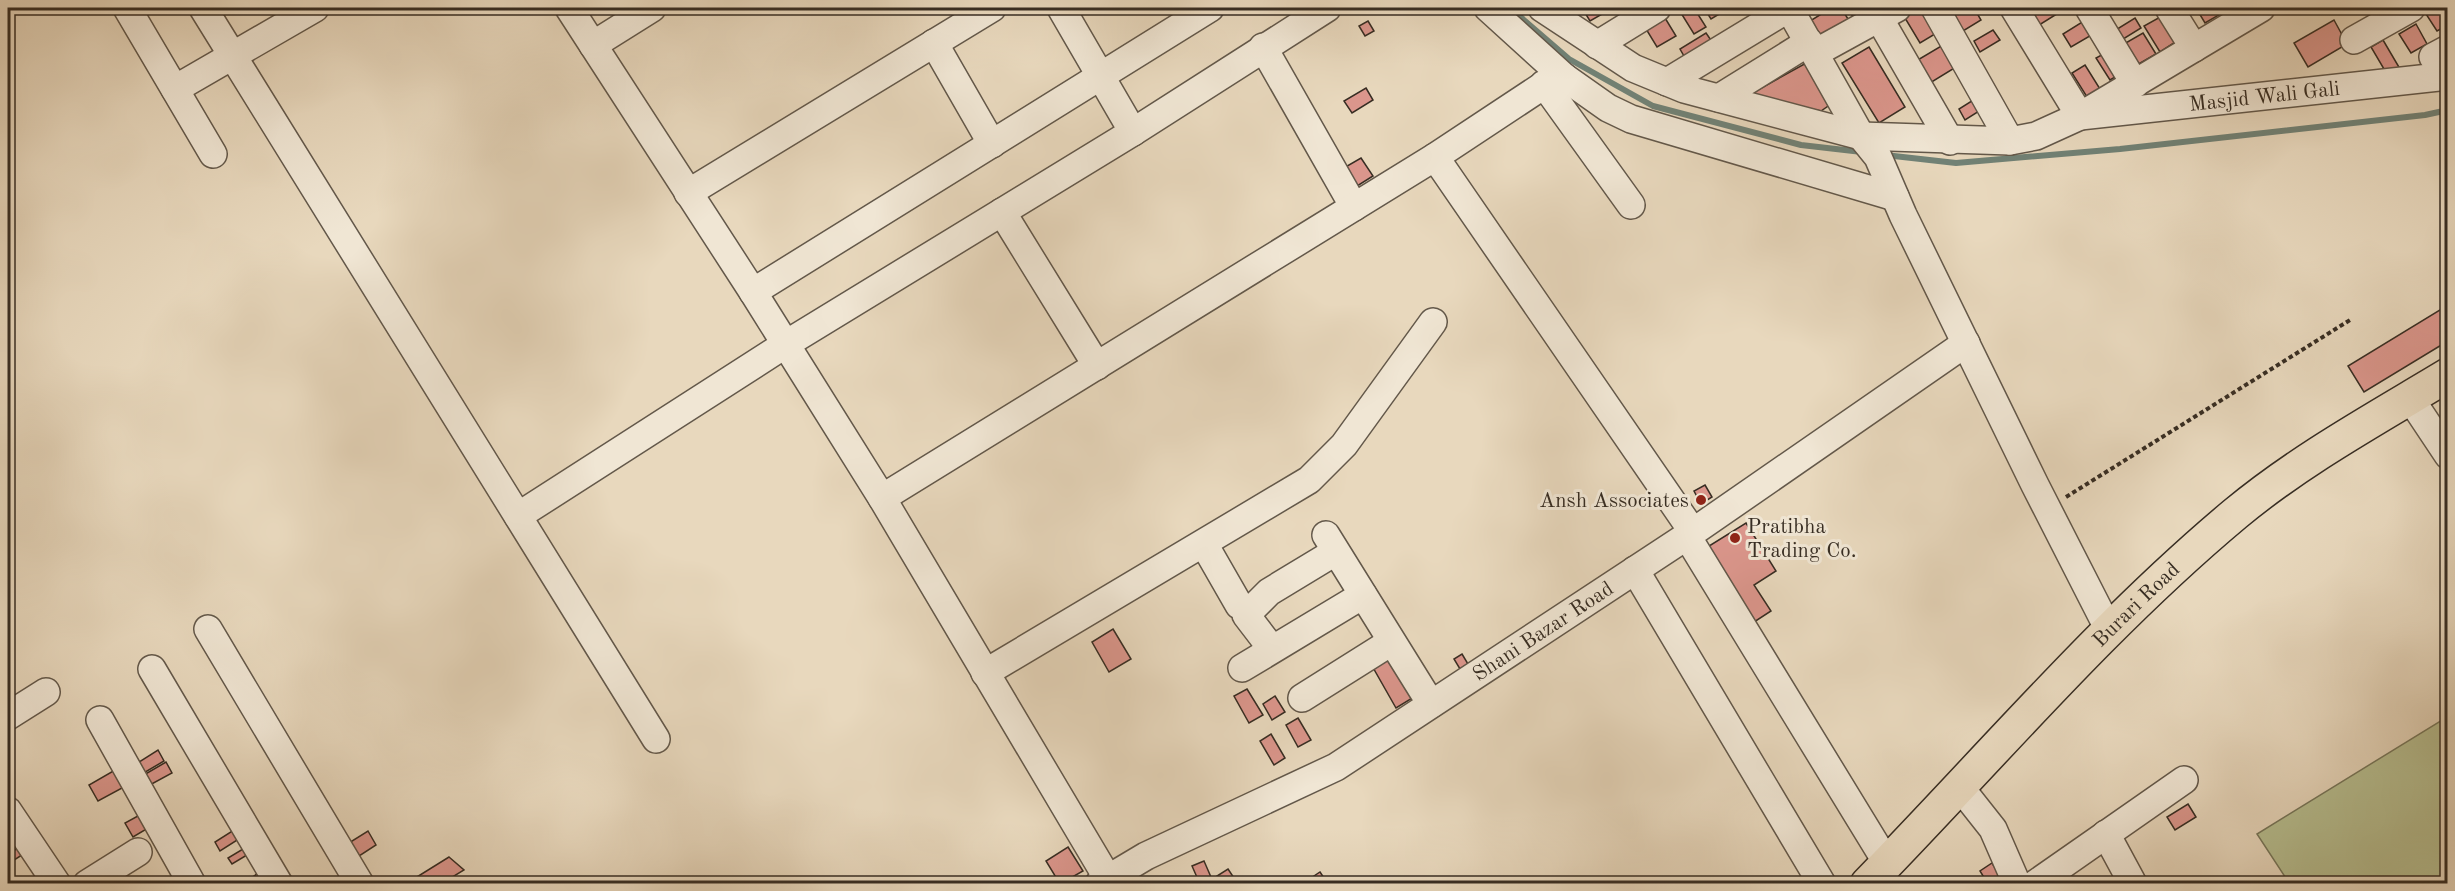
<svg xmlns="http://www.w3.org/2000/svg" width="2455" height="891" font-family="'Old Standard TT',serif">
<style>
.green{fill:#b6be90;stroke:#76765a;stroke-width:1.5}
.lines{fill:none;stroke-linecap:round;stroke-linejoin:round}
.stream{stroke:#718276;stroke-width:6}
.building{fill:#db968c;stroke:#372d23;stroke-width:1.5}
.minor-casing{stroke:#63584a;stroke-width:30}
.major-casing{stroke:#372d23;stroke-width:36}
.path{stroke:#372d23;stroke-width:4;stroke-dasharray:4.5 3;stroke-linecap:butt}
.minor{stroke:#f0e6d4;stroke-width:27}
.major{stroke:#e8d8bd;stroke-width:33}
.poi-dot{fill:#8f2418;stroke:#f0e6d4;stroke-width:2}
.labels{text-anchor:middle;stroke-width:6;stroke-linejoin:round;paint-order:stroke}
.street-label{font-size:21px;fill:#372d23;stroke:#f0e6d4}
.poi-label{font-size:21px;fill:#372d23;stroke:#f0e6d4;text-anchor:end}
</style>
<rect width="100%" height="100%" fill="#e8d8bd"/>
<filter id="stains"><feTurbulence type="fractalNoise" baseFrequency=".00333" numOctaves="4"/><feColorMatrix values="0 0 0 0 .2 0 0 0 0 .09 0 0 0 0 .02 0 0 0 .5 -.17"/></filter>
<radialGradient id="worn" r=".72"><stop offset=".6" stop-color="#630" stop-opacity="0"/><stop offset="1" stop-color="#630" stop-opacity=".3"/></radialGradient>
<polygon class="green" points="2447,717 2447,883 2289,883 2257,834"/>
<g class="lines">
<g class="stream">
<polyline points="1510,8 1569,59 1653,106 1801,145 1862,152"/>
<polyline points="1885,155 1956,163 2120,149 2425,115 2448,110"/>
</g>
</g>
<g class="building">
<polygon points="1582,8 1601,8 1604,13 1590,21"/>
<polygon points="1691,8 1694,8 1706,27 1694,34 1681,13"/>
<polygon points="1704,8 1718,8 1721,13 1711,19"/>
<polygon points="1831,8 1841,8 1850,22 1821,40 1810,21"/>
<polygon points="1847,8 1870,8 1854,18"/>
<polygon points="1911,8 1926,8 1940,31 1920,43 1902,13"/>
<polygon points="1949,8 1974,8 1981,20 1963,31"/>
<polygon points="2024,8 2057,8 2060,12 2036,27"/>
<polygon points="2196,8 2231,8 2205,23"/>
<polygon points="2436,8 2443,8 2448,15 2448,25 2437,31 2426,14"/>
<polygon points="1662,13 1676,36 1657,47 1643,24"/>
<polygon points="2162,16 2177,41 2160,52 2144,26"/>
<polygon points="2135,18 2141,28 2120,41 2114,31"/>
<polygon points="2087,19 2095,33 2071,47 2063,34"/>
<polygon points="2334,20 2347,44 2308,67 2294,43"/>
<polygon points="1368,21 1374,31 1365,36 1359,26"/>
<polygon points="2416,24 2427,44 2411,53 2399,34"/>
<polygon points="1993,30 2000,40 1980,52 1974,41"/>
<polygon points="1706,33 1715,46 1688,63 1680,49"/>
<polygon points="2143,33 2156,54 2130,69 2117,48"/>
<polygon points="2383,40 2403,74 2391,81 2371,47"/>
<polygon points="1948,42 1961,64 1930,83 1916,61"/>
<polygon points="1869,47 1905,107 1879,123 1842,63"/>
<polygon points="2109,51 2122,73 2110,80 2096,58"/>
<polygon points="1808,62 1831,104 1821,111 1747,96"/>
<polygon points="2085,65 2100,89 2087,97 2072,73"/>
<polygon points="1366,88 1373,100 1352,113 1344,101"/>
<polygon points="1978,97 1984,108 1965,120 1959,109"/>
<polygon points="1361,158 1373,176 1354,188 1342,169"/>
<polygon points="2448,305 2448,341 2364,392 2348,366"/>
<polygon points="1705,485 1712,497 1701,504 1694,491"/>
<polygon points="1746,523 1776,571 1754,585 1771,611 1748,626 1701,551"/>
<polygon points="1113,629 1131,659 1109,672 1092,642"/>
<polygon points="1388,654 1414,697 1396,708 1371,664"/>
<polygon points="1462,654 1468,664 1460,669 1454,659"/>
<polygon points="1247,689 1263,715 1249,723 1234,696"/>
<polygon points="1275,696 1285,712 1272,720 1263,704"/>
<polygon points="1298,718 1311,740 1298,747 1286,725"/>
<polygon points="1271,734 1285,758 1274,765 1260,741"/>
<polygon points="158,750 164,761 142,774 136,764"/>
<polygon points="166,762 172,773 148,786 142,776"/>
<polygon points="115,770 124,787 98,801 89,785"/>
<polygon points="2188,804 2196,817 2175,830 2167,817"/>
<polygon points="147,811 155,824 133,837 125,823"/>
<polygon points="237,828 242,837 220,851 215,842"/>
<polygon points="368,831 376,845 353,860 344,846"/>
<polygon points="248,846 252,852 232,864 228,858"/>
<polygon points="1068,847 1083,871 1060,884 1046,861"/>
<polygon points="18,848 22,855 8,864 8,854"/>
<polygon points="449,857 464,870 441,884 415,884 412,880"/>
<polygon points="1204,861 1214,884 1200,884 1192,866"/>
<polygon points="1992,863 2002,879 1995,884 1988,884 1980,871"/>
<polygon points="1228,869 1236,881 1222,884 1217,876"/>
<polygon points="260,872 265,884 242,884"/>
<polygon points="1320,872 1328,884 1302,884"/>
</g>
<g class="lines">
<g class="minor-casing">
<g id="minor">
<polyline points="127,8 213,154"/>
<polyline points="203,8 656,739"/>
<polyline points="569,8 753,292 882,498 1111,884"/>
<polyline points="1061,8 1133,132"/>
<polyline points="1488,8 1564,77"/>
<polyline points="1542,8 1633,68 1684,89 1861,136 2010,141 2036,136 2080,116 2261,8"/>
<polyline points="1789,8 1861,136 1878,157 1903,215 2035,485 2108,628"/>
<polyline points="1935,8 2010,141"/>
<path id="s1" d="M2014,8L2080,116L2448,76"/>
<polyline points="2089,8 2135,84"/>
<polyline points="2169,8 2194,48"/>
<polyline points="1879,18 1950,141"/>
<polyline points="2354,40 2411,8"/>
<polyline points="934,43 992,144"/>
<polyline points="593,45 652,8"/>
<polyline points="1597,45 1657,8"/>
<polyline points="1263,47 1354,207"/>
<polyline points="1815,53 1897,8"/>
<polyline points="2433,57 2448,49"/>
<polyline points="1667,82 1789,8"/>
<polyline points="1544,84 1631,205"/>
<polyline points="175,89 315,8"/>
<polyline points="1719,98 1809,42"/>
<polyline points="1435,157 1693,532"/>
<polyline points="688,193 992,8"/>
<polyline points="1002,212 1097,366"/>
<polyline points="753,292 1210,8"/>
<polyline points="2410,398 2448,455"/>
<polyline points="882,498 1435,157 1556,77 1564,77 1608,108 1631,119 1895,197"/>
<polyline points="518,516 786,344 1133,132 1327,8"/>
<polyline points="1326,535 1431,704"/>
<polyline points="1687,536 1887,863"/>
<polyline points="1204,544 1239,605"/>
<polyline points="1635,570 1822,884"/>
<polyline points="208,629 360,884"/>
<polyline points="1272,649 1246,615 1269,592 1335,552"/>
<polyline points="1242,668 1363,595"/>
<polyline points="152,669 279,884"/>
<polyline points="985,673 1309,480 1344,445 1433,322"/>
<polyline points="1302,698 1391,642"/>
<polyline points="8,716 46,692"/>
<polyline points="100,720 192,884"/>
<polyline points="1959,786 1993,829 2017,884"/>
<polyline points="8,811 57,884"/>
<polyline points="2106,834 2133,884"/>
<polyline points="87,884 138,852"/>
<path id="s2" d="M1099,884L1146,856L1336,767L1693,532L1966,343"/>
<polyline points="2035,884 2184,780"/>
</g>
</g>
<g class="major-casing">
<g id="major">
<path id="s3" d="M1867,884C1989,759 2101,626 2235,514C2300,460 2375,419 2448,375"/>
</g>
</g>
<polyline class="path" points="2066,497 2350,320"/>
<use href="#minor" class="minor"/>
<use href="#major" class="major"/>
</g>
<g class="poi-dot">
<circle cx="1701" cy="500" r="6"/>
<circle cx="1735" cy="538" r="6"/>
</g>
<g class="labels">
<g class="street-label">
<text dy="7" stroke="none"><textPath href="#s1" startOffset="312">Masjid Wali Gali</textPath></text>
<text dy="7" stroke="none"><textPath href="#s3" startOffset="388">Burari Road</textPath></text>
<text dy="7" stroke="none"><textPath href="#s2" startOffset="512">Shani Bazar Road</textPath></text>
</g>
<g class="poi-label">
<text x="1689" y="507">Ansh Associates</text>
<text x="1747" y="533" text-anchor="start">Pratibha<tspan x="1747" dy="24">Trading Co.</tspan></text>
</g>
</g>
<rect width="2455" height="891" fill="none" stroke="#e8d8bd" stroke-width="30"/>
<rect x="9" y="9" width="2437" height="873" fill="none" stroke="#372d23" stroke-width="3"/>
<rect x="15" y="15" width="2425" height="861" fill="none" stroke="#372d23" stroke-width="1.5"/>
<rect width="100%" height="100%" filter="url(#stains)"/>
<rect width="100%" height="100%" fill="url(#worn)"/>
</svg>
